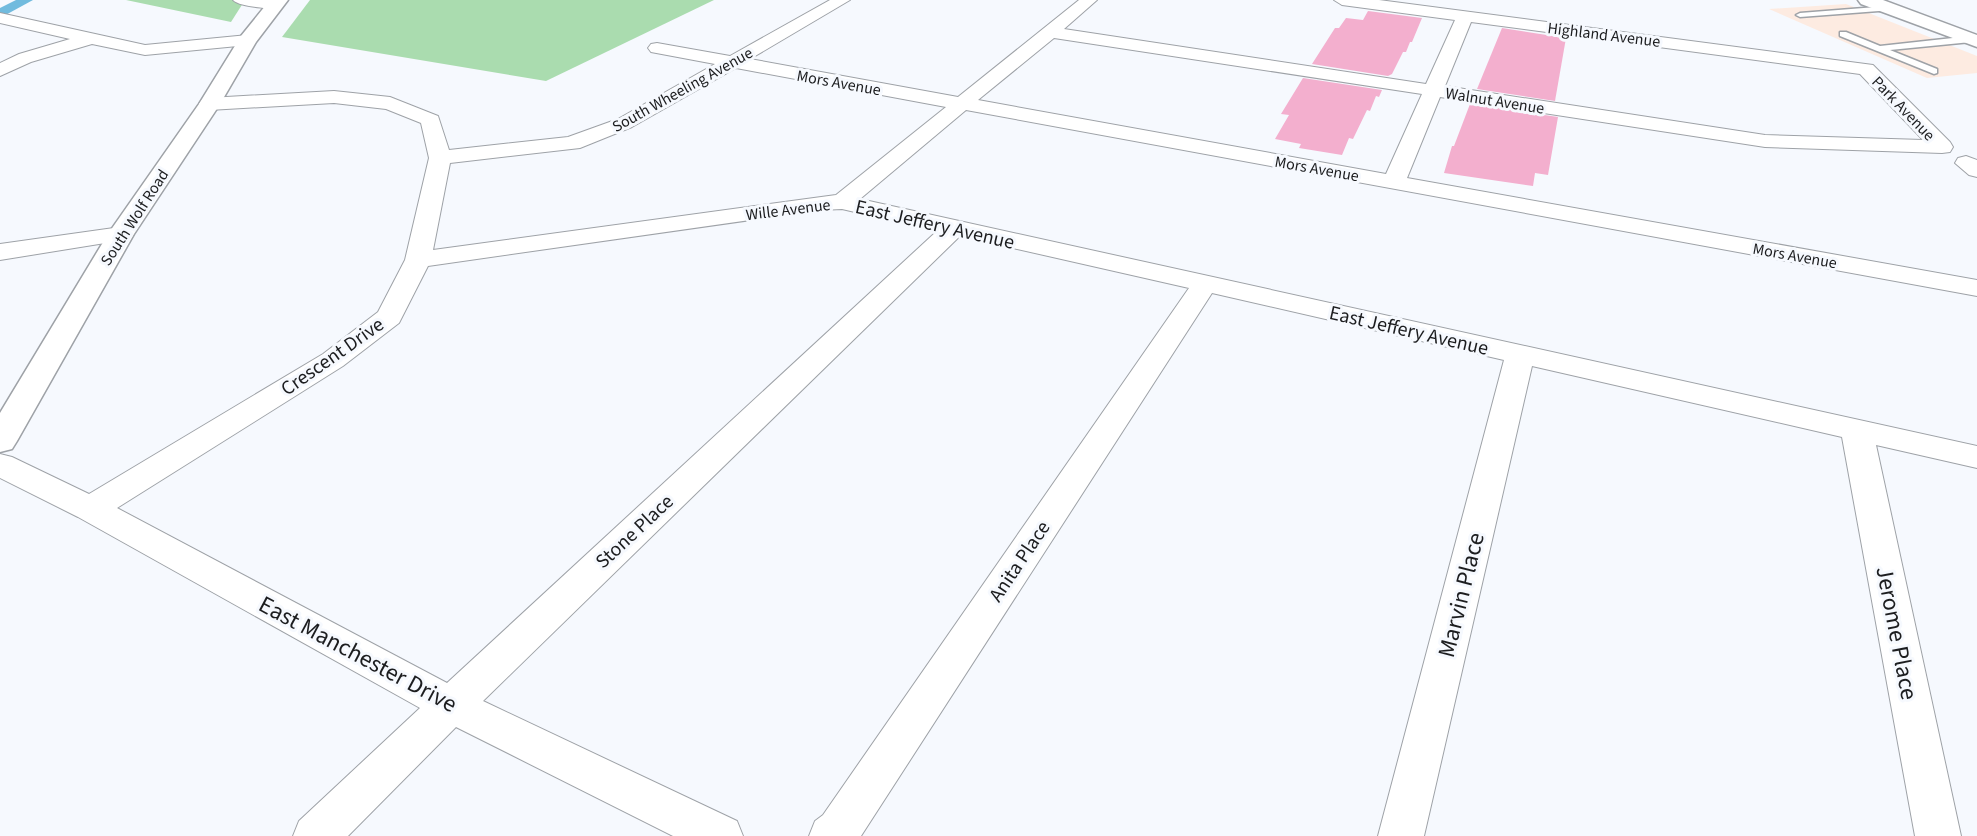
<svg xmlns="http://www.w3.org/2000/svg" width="1977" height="836" font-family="'Source Sans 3',sans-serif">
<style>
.commercial{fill:#fdebe1}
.green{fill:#aadcaf}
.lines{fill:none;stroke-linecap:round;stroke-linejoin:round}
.canal{fill:#71bbde;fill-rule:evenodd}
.building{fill:#f3afce}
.lane-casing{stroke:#9ea2a7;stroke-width:3}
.street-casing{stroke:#9ea2a7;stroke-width:2}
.secondary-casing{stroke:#9ea2a7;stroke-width:3}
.primary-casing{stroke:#9ea2a7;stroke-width:3}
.lane{fill:#fff;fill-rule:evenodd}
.street{fill:#fff;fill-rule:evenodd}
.secondary{fill:#fff;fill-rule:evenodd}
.primary{fill:#fff;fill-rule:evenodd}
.labels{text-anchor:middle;stroke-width:6;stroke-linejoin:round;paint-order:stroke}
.far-street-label{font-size:16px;fill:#1c1d1f;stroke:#f6f9fe}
.street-label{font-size:20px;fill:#1c1d1f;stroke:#f6f9fe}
.near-street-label{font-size:24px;fill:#1c1d1f;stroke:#f6f9fe}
</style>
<rect width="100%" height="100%" fill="#f6f9fe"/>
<polygon class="commercial" points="1846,4 1977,56 1977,73 1927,78 1769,9"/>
<g class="green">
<polygon points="126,0 245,0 231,22"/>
<polygon points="310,0 714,0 546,81 282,37"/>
</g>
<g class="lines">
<polygon class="canal" points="16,0 33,0 0,18 0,8"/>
</g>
<g class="building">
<polygon points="1368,11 1422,18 1412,42 1410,42 1406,52 1403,52 1392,74 1388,76 1312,64 1335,28 1339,28 1346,18 1363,20"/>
<polygon points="1502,28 1566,38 1555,101 1477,89"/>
<polygon points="1303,78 1382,90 1379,97 1376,96 1370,111 1367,110 1353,139 1349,138 1342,155 1299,148 1301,144 1275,139 1289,115 1281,114"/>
<polygon points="1470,104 1558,117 1548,175 1535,173 1533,186 1444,173 1452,146 1454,146"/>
</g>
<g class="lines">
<g class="lane-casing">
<g id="lane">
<polygon points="1889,6 1892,6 1892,10 1800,17 1796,15 1800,13"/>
<polygon points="1840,32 1846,32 1880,46 1971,36 1975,39 1971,42 1890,50 1937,69 1937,73 1934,74 1840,36"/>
</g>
</g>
<g class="street-casing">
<g id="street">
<path d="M233,0H277L283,5L275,10C264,7 240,7 233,0Z"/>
<path d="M830,0H850L750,59L958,97L1079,0H1097L1064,29L1426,84L1455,20L1342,5L1334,0H1379L1873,65L1950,142L1953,147L1950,152L1942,153L1765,147L1440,97L1407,178L1977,280V296L966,110L860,199L1977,446V468L1876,445L1961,836H1915L1842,437L1532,366L1424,836H1378L1504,360L1212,293L861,836H809L815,821L823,815L1189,288L960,236L483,701L737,821L743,836H673L456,727L348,836H293L299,821L420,708L78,517L0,478V454L12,457L89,494L323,354L378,312L405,260L429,158L421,123L386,109L334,103L209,110L202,108L199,104L202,100L209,98L334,91L390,97L438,116L449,150L568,137L618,119L715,64L651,52L648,48L651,44L657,43L730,56ZM1471,22L1860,74L1923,140L1765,135L1445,86ZM1054,38L1422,94L1386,174L978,100ZM736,68L946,107L836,195L433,250L450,163L580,148L632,127ZM842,209L937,231L447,683L117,508L343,366L399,323L428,266L821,210Z"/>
<polygon points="0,13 145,45 248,35 254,36 257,40 254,44 248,45 145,55 92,44 31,62 0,76 0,63 19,54 70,39 0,23"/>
<polygon points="1966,156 1977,160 1977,177 1969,175 1955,163 1958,158"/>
<polygon points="121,227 130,229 133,234 130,239 0,260 0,244"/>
</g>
</g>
<g class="secondary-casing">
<polygon id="secondary" points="270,0 288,0 256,42 220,104 134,234 17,441 12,449 0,452 0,413 108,234 199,104 241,36"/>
</g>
<g class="primary-casing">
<polygon id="primary" points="1858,0 1883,0 1977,35 1977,47 1861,4"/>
</g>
<use href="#lane" class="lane"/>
<use href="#street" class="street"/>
<use href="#secondary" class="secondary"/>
<use href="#primary" class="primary"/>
</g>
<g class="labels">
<g class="far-street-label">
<text transform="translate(1604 34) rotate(7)" y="6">Highland Avenue</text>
<text transform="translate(839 82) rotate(10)" y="6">Mors Avenue</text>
<text transform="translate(682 89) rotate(-29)" y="6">South Wheeling Avenue</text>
<text transform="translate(1495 100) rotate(9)" y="6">Walnut Avenue</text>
<text transform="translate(1904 108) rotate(46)" y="6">Park Avenue</text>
<text transform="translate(1317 168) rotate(10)" y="6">Mors Avenue</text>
<text transform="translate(788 209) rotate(-7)" y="6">Wille Avenue</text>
<text transform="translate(134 217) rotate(-57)" y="6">South Wolf Road</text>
<text transform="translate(1795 255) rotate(10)" y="6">Mors Avenue</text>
</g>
<g class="street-label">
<text transform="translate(935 224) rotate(13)" y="7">East Jeffery Avenue</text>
<text transform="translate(1409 330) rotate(13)" y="7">East Jeffery Avenue</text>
<text transform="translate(332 356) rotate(-35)" y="7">Crescent Drive</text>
<text transform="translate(634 531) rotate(-43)" y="7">Stone Place</text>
<text transform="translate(1019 561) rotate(-56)" y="7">Anita Place</text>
</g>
<g class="near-street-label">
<text transform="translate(1461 595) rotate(-76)" y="8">Marvin Place</text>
<text transform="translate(1897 633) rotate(79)" y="8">Jerome Place</text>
<text transform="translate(358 654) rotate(28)" y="8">East Manchester Drive</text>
</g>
</g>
</svg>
